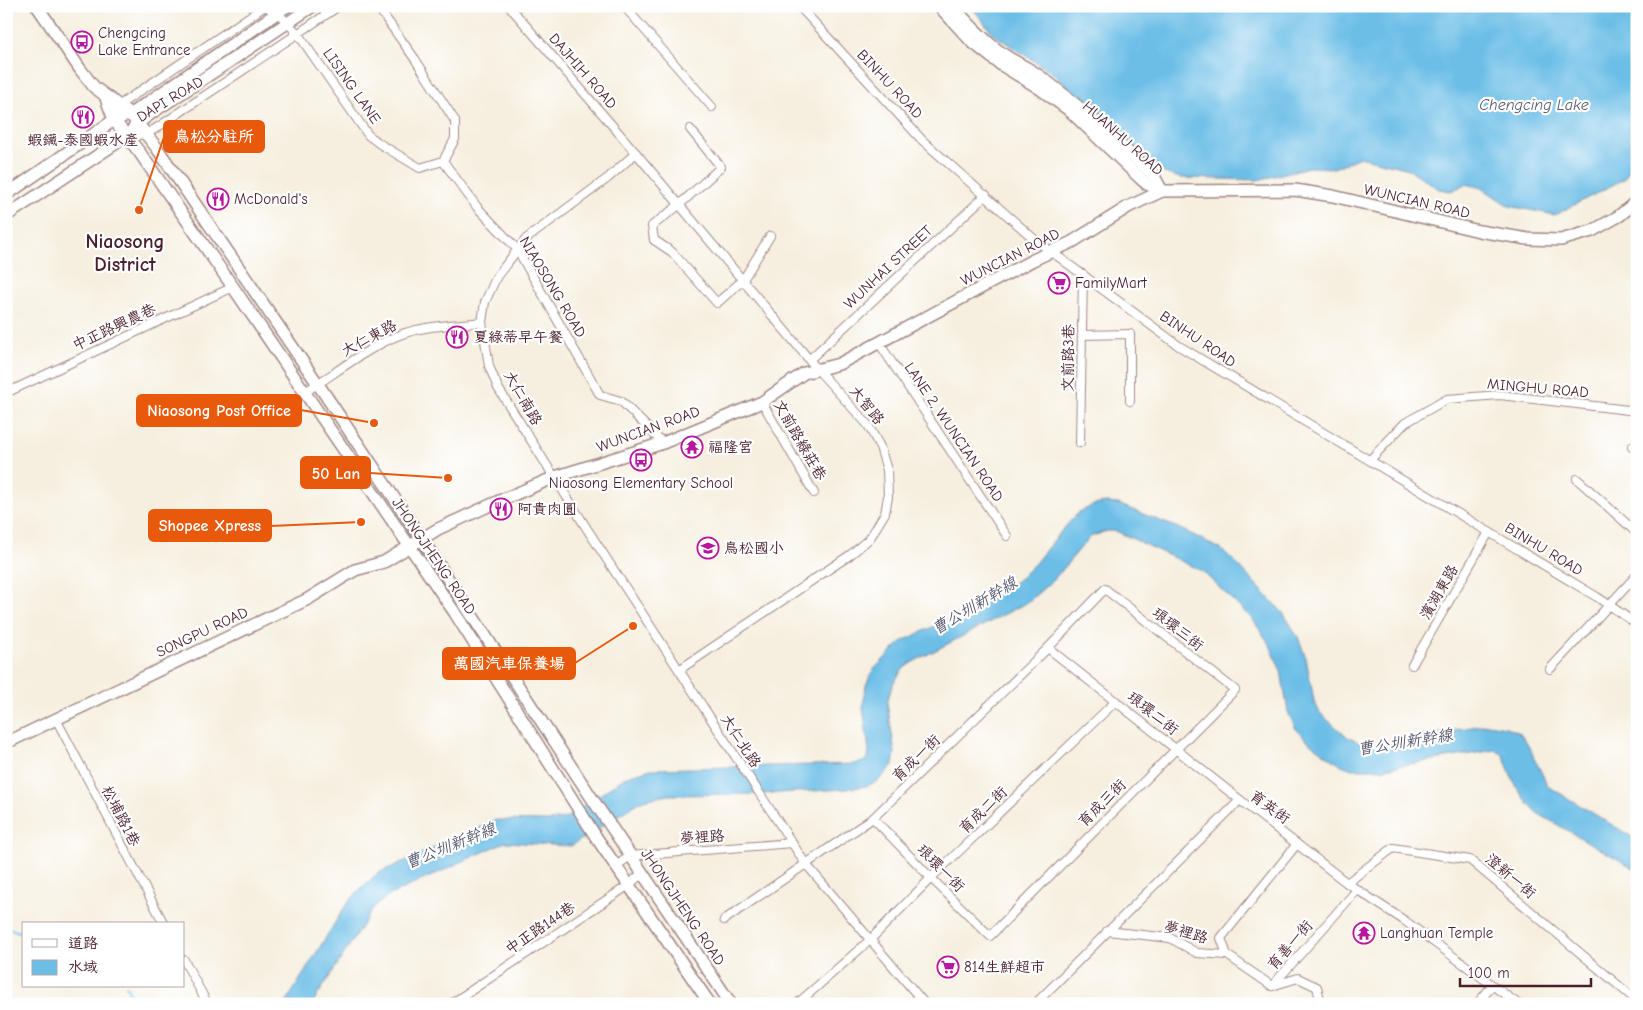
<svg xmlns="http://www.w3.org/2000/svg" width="1643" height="1010" font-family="'Comic Neue','LXGW WenKai TC',sans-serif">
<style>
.water{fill:#6cbee7;stroke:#5b6e89}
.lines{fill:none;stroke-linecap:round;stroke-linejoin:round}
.stream{stroke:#6cbee7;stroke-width:2.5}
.street-casing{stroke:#a08785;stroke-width:10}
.secondary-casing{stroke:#a08785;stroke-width:14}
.street{stroke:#fff;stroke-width:8}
.secondary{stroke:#fff;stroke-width:11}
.labels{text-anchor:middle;stroke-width:4.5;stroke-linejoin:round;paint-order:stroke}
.poi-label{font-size:15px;fill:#4a1f2b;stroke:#fff;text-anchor:start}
.street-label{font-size:15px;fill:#4a1f2b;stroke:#fff}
.water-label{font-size:16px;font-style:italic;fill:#56576d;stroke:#fff}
.district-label{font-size:20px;font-weight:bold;fill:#4a1f2b;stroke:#fff}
.leader{fill:none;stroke:#e8590c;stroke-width:2}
.callout-dot{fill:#e8590c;stroke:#fff;stroke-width:2}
.callout{fill:#e8590c;stroke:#e8590c;stroke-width:2}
.callout-label{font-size:16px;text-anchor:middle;font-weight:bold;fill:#fff}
</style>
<rect width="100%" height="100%" fill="#fff"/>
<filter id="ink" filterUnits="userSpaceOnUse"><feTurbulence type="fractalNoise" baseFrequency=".02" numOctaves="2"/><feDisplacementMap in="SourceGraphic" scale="10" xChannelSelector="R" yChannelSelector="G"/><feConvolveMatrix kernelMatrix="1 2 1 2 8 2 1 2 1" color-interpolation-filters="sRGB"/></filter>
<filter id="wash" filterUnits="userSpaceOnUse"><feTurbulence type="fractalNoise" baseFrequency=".0096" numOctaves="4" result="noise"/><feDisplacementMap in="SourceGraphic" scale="20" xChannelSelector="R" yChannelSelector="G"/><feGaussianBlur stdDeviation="1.12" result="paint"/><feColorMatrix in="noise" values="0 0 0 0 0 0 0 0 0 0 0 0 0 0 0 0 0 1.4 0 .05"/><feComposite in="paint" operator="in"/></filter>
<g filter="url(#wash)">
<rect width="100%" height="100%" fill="#f6efdf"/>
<g class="water">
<polygon points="971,6 1637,6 1637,120 1630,126 1632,165 1624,179 1555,215 1509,206 1482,188 1466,184 1451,191 1439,189 1409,169 1360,157 1334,168 1309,167 1258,180 1180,178 1152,169 1054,74 994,35"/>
<path d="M1106,503L1118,504L1183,530L1221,549L1232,559L1284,614L1298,637L1306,658L1314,701L1320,713L1346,736L1360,743L1377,744L1488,724L1506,727L1518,732L1526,741L1548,786L1637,840V870L1537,813C1518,795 1512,779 1503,754L1495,750L1380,769H1352L1339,764L1310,743L1296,729L1288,712L1281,671L1270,645L1253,620L1202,571L1116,531H1107L1090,537L1055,578L1028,602L911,663L902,670L893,684L887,702L895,753L893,765L878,781L866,786L847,789L762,794L669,795L643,800L625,811L571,846L505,842L388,896L374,907L312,1004H285L344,908L359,890L378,873L496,820L548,821L564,819L627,776L651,769L853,764L863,762L868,758L869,751L863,707L866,685L873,670L901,642L978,605L1003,591L1020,578L1036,562L1064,528L1079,512L1094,505Z"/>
</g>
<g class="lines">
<g class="stream">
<polyline points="6,928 24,933"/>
<polyline points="126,986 137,1004"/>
</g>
</g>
</g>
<g filter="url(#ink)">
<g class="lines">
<g class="street-casing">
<g id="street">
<polyline points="377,6 415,59 455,121 455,139 443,161 477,207 517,249 600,395 621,401 663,443"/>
<polyline points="509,6 636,153 817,369 868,425 880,447 887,470 888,497 885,513 870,538 850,555 679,670"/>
<polyline points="624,6 712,107"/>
<polyline points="799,6 922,140 1033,238 1179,346 1597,597 1637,624"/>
<polyline points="117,109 118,106 265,6 278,13 298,34 368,135 380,144 420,168 443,161"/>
<polyline points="690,129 721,167 679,205 652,226 654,240 672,252 717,303 743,280 770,236"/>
<polyline points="127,136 147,134 161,125 339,6"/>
<polyline points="636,153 608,178 526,239 497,276 485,302 482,322 489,366 498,388 589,532 805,863 925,1004"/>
<polyline points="1082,335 1130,334 1130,401"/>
<polyline points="879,343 1007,536"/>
<polyline points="809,360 986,195"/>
<path d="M305,392C336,373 372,344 405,333C430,325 456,325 482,322"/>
<polyline points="6,393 233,287"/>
<polyline points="762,402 814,493"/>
<polyline points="1080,443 1083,274"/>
<polyline points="1632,447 1637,450"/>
<polyline points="1370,460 1405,423 1447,399 1500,395 1637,411"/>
<polyline points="1577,479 1637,533"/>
<polyline points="1048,648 1240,800"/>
<polyline points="1412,665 1489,532"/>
<polyline points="1550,669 1637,575"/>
<polyline points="56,719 164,924"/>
<polyline points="1297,844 1221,938 1227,955 1272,986 1357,890"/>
<polyline points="616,866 630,856 792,843"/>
<polyline points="1347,883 1393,848 1470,860 1637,1001"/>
<polyline points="724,920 873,818 1048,648 1105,589 1235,690 990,936 931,878 873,818"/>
<polyline points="1107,931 1170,938 1197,953 1227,955"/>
<polyline points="184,960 207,1003"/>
<polyline points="1272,986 1298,978 1317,987 1321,1004"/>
<polyline points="451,1004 629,885 642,873"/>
<polyline points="797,1004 870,940 931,878 1116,701"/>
<polyline points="1035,1004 1240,800 1347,883 1405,921 1518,1004"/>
<polyline points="1477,1004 1492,986"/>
</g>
</g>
<g class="secondary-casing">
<g id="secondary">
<polyline points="37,6 80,69 94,87 130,114 157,148 326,396 429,550 595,803 731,1004"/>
<polyline points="939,6 972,42 1000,64 1039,88 1069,110 1141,179 1147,184 1162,191"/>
<path d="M953,6C970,26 987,44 1009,58C1021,65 1034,71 1045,80C1084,109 1118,143 1154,176L1162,191"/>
<polyline points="106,98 114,120 140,153 233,287 455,613 596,837 710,1004"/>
<polyline points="6,195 114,120 130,114 147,103 287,6"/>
<polyline points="6,216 127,136 138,123 153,112 313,6"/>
<polyline points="6,743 308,599 355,570 384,562 438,529 497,502 555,477 663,443 762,402 804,373 839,364 1033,260 1072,242 1128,207 1162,191 1295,190 1333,196 1479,231 1528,239 1561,240 1592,231 1619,216 1637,201"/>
</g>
</g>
<use href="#street" class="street"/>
<use href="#secondary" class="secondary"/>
</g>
</g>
<defs>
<g id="bus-ring" transform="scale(1.125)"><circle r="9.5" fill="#fff" stroke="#b5179e" stroke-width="1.5"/><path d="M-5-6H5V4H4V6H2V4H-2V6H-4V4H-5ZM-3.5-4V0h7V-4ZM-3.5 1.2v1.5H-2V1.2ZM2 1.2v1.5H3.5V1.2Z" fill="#b5179e"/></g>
<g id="restaurant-ring" transform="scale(1.125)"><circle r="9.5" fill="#fff" stroke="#b5179e" stroke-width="1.5"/><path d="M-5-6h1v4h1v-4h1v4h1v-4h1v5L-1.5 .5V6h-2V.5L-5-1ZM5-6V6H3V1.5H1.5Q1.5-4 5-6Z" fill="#b5179e"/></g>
<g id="supermarket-ring" transform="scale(1.125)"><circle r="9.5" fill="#fff" stroke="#b5179e" stroke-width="1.5"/><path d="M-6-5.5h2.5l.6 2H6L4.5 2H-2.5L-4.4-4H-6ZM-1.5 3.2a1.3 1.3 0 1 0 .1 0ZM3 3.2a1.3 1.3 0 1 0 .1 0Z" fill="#b5179e"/></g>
<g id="temple-ring" transform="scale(1.125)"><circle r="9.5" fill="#fff" stroke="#b5179e" stroke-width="1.5"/><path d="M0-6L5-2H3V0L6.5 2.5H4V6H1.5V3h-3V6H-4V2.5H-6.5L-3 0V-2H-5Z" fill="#b5179e"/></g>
<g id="school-ring" transform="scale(1.125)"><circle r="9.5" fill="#fff" stroke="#b5179e" stroke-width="1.5"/><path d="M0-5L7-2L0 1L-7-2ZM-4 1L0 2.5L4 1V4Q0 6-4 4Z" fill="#b5179e"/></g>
</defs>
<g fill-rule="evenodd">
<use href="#bus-ring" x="82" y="42"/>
<use href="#restaurant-ring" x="83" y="117"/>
<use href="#restaurant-ring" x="218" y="199"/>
<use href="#supermarket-ring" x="1059" y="283"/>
<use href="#restaurant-ring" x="457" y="337"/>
<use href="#temple-ring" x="692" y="447"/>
<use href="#bus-ring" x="641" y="460"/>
<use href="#restaurant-ring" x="501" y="509"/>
<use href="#school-ring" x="708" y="548"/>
<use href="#temple-ring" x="1364" y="933"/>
<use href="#supermarket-ring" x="948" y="967"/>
</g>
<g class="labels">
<g class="poi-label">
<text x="98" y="38">Chengcing<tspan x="98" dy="17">Lake Entrance</tspan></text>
<text x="83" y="145" text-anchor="middle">蝦鑶-泰國蝦水產</text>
<text x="234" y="204">McDonald's</text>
<text x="1075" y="288">FamilyMart</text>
<text x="473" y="342">夏綠蒂早午餐</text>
<text x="708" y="452">福隆宮</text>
<text x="641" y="488" text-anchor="middle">Niaosong Elementary School</text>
<text x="517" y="514">阿貴肉圓</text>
<text x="724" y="553">鳥松國小</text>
<text x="1380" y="938">Langhuan Temple</text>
<text x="964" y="972">814生鮮超市</text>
</g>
<g class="street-label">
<text transform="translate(583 71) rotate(49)" y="5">DAJHIH ROAD</text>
<text transform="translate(890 84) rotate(47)" y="5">BINHU ROAD</text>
<text transform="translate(352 86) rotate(55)" y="5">LISING LANE</text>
<text transform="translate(170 99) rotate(-31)" y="5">DAPI ROAD</text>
<text transform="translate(1123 138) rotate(42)" y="5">HUANHU ROAD</text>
<text transform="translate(1417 201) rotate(13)" y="5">WUNCIAN ROAD</text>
<text transform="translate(1010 257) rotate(-27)" y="5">WUNCIAN ROAD</text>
<text transform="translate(888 267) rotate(-43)" y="5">WUNHAI STREET</text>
<text transform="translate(553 287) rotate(59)" y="5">NIAOSONG ROAD</text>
<text transform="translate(114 327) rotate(-25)" y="5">中正路興農巷</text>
<text transform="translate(369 338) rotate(-28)" y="5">大仁東路</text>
<text transform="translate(1198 339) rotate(34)" y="5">BINHU ROAD</text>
<text transform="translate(1068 358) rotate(-89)" y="5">文前路3巷</text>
<text transform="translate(1538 388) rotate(5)" y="5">MINGHU ROAD</text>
<text transform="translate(523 398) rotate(60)" y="5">大仁南路</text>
<text transform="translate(867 405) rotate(51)" y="5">大智路</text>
<text transform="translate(648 429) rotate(-20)" y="5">WUNCIAN ROAD</text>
<text transform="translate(954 432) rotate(56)" y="5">LANE 2, WUNCIAN ROAD</text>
<text transform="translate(800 440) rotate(60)" y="5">文前路綠莊巷</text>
<text transform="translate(1544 549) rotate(31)" y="5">BINHU ROAD</text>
<text transform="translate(434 556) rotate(56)" y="5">JHONGJHENG ROAD</text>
<text transform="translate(1439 592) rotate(-60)" y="5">濱湖東路</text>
<text transform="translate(1178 629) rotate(38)" y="5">琅環三街</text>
<text transform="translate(202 632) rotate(-25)" y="5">SONGPU ROAD</text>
<text transform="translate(1153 713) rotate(38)" y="5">琅環二街</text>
<text transform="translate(741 741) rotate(57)" y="5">大仁北路</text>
<text transform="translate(916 758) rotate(-44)" y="5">育成一街</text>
<text transform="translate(1102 803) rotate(-45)" y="5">育成三街</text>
<text transform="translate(1270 807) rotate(36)" y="5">育英街</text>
<text transform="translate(983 810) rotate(-44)" y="5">育成二街</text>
<text transform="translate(121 816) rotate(63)" y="5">松埔路1巷</text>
<text transform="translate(702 837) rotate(-4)" y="5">夢裡路</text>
<text transform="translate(941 868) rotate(45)" y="5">琅環一街</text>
<text transform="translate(1511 876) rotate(40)" y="5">澄新一街</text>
<text transform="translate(683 907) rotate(56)" y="5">JHONGJHENG ROAD</text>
<text transform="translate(540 928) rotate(-34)" y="5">中正路144巷</text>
<text transform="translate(1186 932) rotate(17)" y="5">夢裡路</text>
<text transform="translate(1290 945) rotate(-49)" y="5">育善一街</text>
</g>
<g class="water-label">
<text x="1534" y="110">Chengcing Lake</text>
<text transform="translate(974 605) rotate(-31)" y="6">曹公圳新幹線</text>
<text transform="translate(1405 741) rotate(-9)" y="6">曹公圳新幹線</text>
<text transform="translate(450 845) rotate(-22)" y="6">曹公圳新幹線</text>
</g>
<g class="district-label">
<text x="125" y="248">Niaosong<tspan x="125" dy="23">District</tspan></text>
</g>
</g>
<path class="leader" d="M139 210L164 137M374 423L301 410M448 478L370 473M361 522L271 526M633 626L575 663"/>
<g class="callout-dot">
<circle cx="139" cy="210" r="5"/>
<circle cx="374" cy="423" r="5"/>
<circle cx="448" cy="478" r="5"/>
<circle cx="361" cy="522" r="5"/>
<circle cx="633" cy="626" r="5"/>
</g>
<g class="callout">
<rect x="164" y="121" width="100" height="31" rx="5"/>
<rect x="137" y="395" width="164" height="31" rx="5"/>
<rect x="301" y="457" width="69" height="31" rx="5"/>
<rect x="149" y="510" width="122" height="31" rx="5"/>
<rect x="443" y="648" width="132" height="31" rx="5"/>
</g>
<g class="callout-label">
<text x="214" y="142">鳥松分駐所</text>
<text x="219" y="416">Niaosong Post Office</text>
<text x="336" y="479">50 Lan</text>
<text x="210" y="531">Shopee Xpress</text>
<text x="509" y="669">萬國汽車保養場</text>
</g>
<rect width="1643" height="1010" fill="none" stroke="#fff" stroke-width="25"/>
<rect x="22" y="922" width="162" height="65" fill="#ffffff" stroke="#b7a5aa"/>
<rect x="32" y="939" width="25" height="8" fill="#ffffff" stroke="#b7a5aa"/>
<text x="68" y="948" font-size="15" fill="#4a1f2b">道路</text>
<rect x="32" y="960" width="25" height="15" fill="#6cbee7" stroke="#b7a5aa"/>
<text x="68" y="972" font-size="15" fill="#4a1f2b">水域</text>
<path d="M1460 978v8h131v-8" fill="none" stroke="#4a1f2b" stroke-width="2.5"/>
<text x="1468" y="978" font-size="15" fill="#4a1f2b" stroke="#ffffff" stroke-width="4" paint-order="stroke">100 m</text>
</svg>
